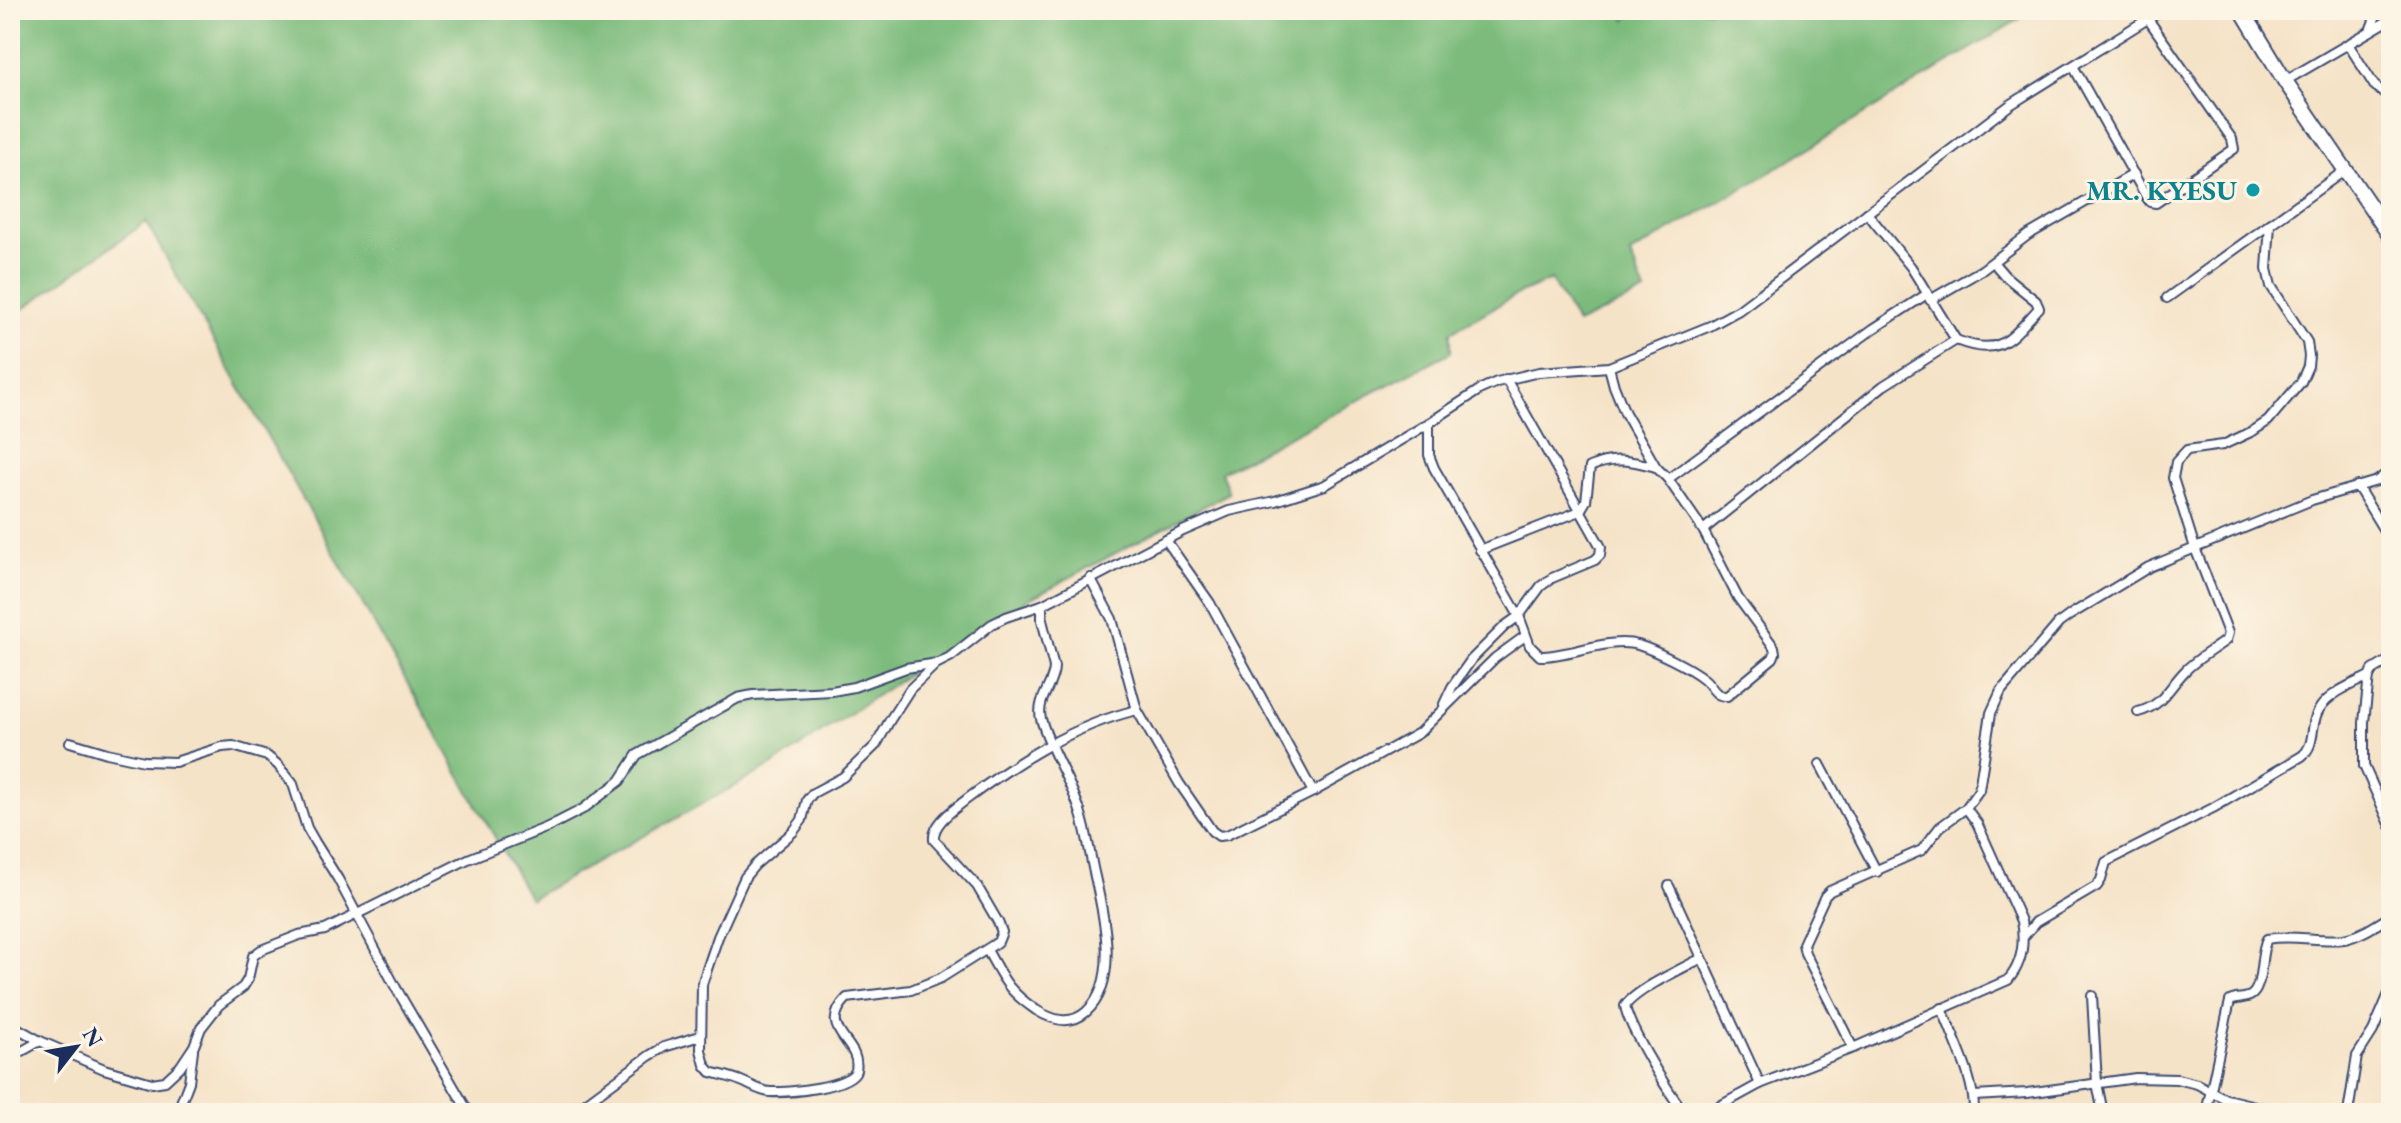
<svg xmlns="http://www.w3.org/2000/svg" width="2401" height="1123" font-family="'EB Garamond',serif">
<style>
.forest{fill:#7cbb7b;stroke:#4c756c;stroke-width:2}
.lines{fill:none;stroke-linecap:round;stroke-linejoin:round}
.minor-casing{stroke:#3c4a6e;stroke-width:12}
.trunk-casing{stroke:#3c4a6e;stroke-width:18}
.minor{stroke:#fff;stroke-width:8}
.trunk{stroke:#fff;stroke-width:14}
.culture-dot{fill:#0f9aa8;stroke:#fcf5e5;stroke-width:3}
.labels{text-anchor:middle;stroke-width:6;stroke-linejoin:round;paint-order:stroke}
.culture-label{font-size:28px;font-weight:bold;fill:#0d838f;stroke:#fcf5e5;text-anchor:end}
</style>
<rect width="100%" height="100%" fill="#fcf5e5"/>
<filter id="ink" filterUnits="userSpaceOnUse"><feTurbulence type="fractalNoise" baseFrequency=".0125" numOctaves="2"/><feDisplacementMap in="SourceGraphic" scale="16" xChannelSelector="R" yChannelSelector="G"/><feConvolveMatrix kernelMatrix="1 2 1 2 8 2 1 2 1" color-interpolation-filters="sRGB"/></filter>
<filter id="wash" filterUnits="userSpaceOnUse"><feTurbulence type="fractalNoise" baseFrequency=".006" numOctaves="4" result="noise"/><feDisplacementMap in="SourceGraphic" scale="32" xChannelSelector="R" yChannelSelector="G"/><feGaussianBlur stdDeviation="1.8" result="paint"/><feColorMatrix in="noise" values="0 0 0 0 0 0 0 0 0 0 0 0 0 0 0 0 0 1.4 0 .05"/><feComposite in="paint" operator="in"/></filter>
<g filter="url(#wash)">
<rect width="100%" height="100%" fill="#f5e3c8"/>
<polygon class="forest" points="10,10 1619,10 1626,20 1636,10 2034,10 1762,177 1630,254 1645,292 1577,324 1551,280 1520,293 1451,332 1451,352 1221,472 1229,493 1027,600 947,648 773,765 530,899 146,222 10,318"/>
</g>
<g filter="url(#ink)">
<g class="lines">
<g class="minor-casing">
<g id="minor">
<polyline points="2370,31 2378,10"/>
<polyline points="2348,44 2374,85 2391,100"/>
<polyline points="2073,66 2147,198 2150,202 2156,203 2234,149 2232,139 2148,19"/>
<polyline points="2285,81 2391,19"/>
<path d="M1867,213L1911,267L1956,340C2001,358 2010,339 2039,308L2036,301L2005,276L1993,262"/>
<polyline points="2167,298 2344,171"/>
<polyline points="1930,300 1982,270 2028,235 2134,174"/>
<path d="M1429,423V455L1434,468L1519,616L1530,646L1540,656C1571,656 1609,637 1638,645C1654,650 1691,668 1704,679C1713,686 1714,697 1727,696L1773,658L1775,653L1774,647L1738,598L1703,530L1668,479L1656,467L1625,413L1614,386L1609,367"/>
<polyline points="1668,479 1873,329 1927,294"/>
<polyline points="2357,486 2391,542"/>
<polyline points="1703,530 1883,386 1956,340"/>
<polyline points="1166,540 1210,603 1313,792"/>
<path d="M1480,550L1580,511L1586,501L1590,467C1613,456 1633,461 1656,467"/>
<polyline points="1090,578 1112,619 1137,710 1179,783 1212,831 1219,836 1227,835 1313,792 1419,733 1495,658 1525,636"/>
<polyline points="2391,659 2373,670 2369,676 2364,722 2364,766 2391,826"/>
<path d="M936,664L910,689L890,720L876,745L843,777L813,793L807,800L802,820L793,832L755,865L745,877L718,937L702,984L701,1050L705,1065L711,1072C721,1075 732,1077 741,1081C751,1085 759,1091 770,1092C787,1093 852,1087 856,1070C862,1041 815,1031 847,998L911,990L941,978L998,942L1002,932L998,922L977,886L934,840C932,823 955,809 967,799C1018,761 1074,725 1137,710"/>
<polyline points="1444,704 1452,687 1471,660 1505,626 1519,616 1541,586 1552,578 1595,560 1600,555 1601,547 1506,379"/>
<path d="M2138,712C2163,706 2169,687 2185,671C2196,659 2213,650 2226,640L2228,633L2195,548L2173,478L2176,462L2187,450L2223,445L2253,431L2268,421L2301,382L2308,366L2309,356L2307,342L2271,286L2267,269L2270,224"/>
<polyline points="70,742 107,753 144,761 175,762 222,747 233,746 267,756 278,765 293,784 307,828 315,842 338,879 396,988 469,1113"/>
<polyline points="1820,764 1877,872"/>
<polyline points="1669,886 1760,1084"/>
<path d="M2024,936L2036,922L2097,886L2101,880L2106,862L2213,808L2302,756C2317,744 2309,723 2320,708C2331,692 2353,684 2369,676"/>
<path d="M987,950C1004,980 1007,990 1036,1010C1052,1020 1070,1026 1086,1012C1122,980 1102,908 1093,868C1089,848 1086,827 1079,808C1069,778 1050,750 1041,719C1036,699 1054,685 1054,667L1042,620V605"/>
<polyline points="2092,996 2097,1083 2103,1113"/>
<path d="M1942,1008C1954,1041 1975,1078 1974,1113"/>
<polyline points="10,1024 40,1041 104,1069 152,1083 165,1081 180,1067 194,1046 201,1028 219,1005 243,987 248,979 253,956 261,950 299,935 325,930 468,859 548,827 583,809 620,781 637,755 738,698 753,695 832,691 854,687 906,668 938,663 950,657 992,624 1006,617 1042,605 1183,531 1229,511 1275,501 1325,485 1429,423 1481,389 1497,382 1539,372 1609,367 1710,326 1739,310 2010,105 2162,10"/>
<path d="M1853,1048L2008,980C2023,963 2025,943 2021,921L1977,823L1966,808"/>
<polyline points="10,1058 40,1041"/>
<polyline points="1974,1096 2027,1093 2136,1078 2177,1079 2197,1084 2226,1099 2284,1113"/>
<polyline points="177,1113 189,1082 193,1050"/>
<polyline points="572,1113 649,1056 664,1047 700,1036"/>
<path d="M1685,1113C1669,1094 1629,1028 1625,1006C1637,989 1683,968 1702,958"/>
<polyline points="1707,1113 1760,1084 1853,1048 1805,953 1803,944 1825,896 1830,891 1922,850 1940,827 1966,808 1979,790 1991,713 2001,691 2059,623 2070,615 2149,567 2312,500 2377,481 2391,470"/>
<path d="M2206,1113L2230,1001C2236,998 2244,999 2250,996C2264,989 2259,953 2267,939C2292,934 2319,942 2344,939C2361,936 2377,924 2391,916"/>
<polyline points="2348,1113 2357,1056 2373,1031 2391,989"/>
</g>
</g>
<g class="trunk-casing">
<polyline id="trunk" points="2242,10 2285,81 2391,237"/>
</g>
<use href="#minor" class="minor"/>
<use href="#trunk" class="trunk"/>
</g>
</g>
<circle class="culture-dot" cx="2253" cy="190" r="8"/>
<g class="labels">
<g class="culture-label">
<text x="2237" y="200">MR. KYESU</text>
</g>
</g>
<rect width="2401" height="1123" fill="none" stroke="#fcf5e5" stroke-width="40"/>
<g transform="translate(76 1047) rotate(59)" stroke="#fcf5e5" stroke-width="6" paint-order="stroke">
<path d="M0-6L14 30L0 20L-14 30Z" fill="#1b2f5e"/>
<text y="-12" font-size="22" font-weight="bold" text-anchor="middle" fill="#1b2f5e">N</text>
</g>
</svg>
